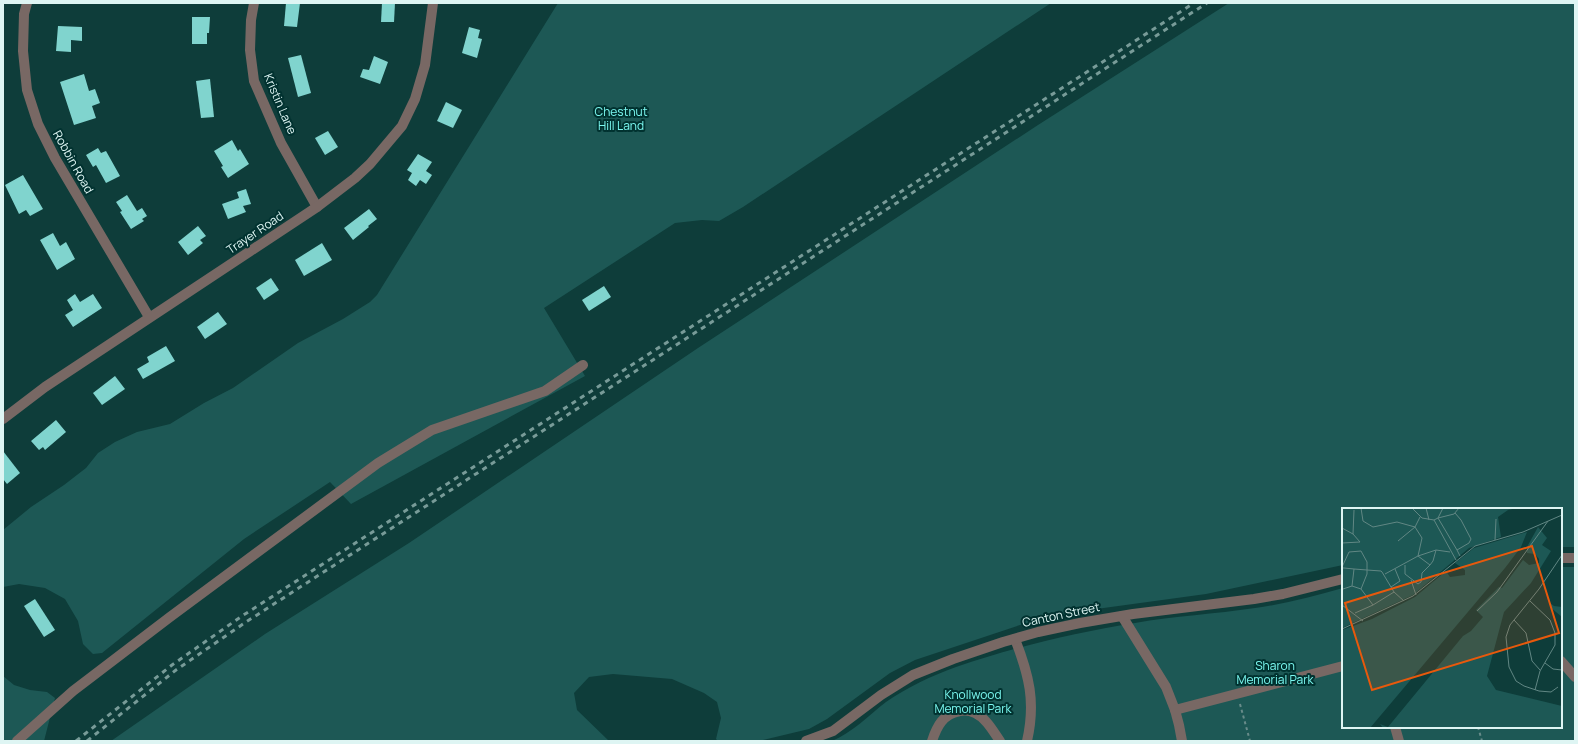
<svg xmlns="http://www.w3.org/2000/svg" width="1578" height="744" font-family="Manrope,sans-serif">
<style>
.green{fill:#1d5855}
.building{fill:#80d4ce}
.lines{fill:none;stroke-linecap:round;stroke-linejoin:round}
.path{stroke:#688c8a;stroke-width:2;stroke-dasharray:3 3;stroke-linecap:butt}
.minor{stroke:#786864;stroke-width:10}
.rail{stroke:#789b98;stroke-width:3;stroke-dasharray:5 5;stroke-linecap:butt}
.labels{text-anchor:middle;stroke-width:4;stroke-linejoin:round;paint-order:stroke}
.street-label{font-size:12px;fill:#def5f3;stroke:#013230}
.park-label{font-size:12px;fill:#7bf8f0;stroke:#013230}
.inset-road{fill:none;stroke:#618784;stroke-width:1}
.view{fill:#e8590c;fill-opacity:0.15;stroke:#e8590c;stroke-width:2}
.inset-edge{fill:none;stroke:#def5f3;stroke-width:2}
</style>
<rect width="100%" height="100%" fill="#0e3d3a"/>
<g class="green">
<polygon points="558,3 1051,3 743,207 719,221 702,220 675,223 544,308 585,376 351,504 330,482 244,539 102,653 93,654 83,644 78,621 65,599 45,588 19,584 3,587 3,530 31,507 64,485 86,468 98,453 115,442 137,432 170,424 204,403 233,388 298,343 343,319 370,302 377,295"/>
<polygon points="1229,3 1575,3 1575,547 1561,547 1561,509 1343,509 1343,565 1206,594 1089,610 1023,624 915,660 890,673 827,719 809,729 759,741 718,741 716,739 721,718 717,702 704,693 672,679 613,674 589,677 574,693 577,710 609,741 111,741 265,634 409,543 698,348 1038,125"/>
<path d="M1561,567H1575V741H832C852,733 869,715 886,702C908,687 931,676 956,667C1015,647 1073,633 1135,623C1174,616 1215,614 1255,608C1285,604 1314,596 1343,588V727H1561Z"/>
<polygon points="3,676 14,685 30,690 47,692 55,698 44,741 3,741"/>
</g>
<g class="building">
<polygon points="286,3 300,3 297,27 284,26"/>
<polygon points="382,3 395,3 394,22 381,22"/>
<polygon points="192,17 210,17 209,33 207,33 207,44 192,44"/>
<polygon points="58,26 82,27 82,41 71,40 71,52 56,51"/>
<polygon points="469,27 480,30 478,38 482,39 477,58 462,53"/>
<polygon points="301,55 311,93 298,97 288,58"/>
<polygon points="374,56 388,62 380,84 360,77 363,69 369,70"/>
<polygon points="84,74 89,91 95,89 100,103 92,106 96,118 74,125 60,82"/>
<polygon points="210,79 214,117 201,118 196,81"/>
<polygon points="446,102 462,110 453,128 437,121"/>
<polygon points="328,131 338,147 325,155 315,138"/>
<polygon points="232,140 238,151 240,149 249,164 228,178 221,167 223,166 214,151"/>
<polygon points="98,148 101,153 106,151 120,176 106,183 96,165 93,167 86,155"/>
<polygon points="418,154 432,162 426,171 432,175 426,184 420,180 416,186 408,180 412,173 407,170"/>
<polygon points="23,175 43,209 30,216 26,210 19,214 5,185"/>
<polygon points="246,189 251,204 243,206 246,212 228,219 222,204 239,198 237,192"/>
<polygon points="127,195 137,211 142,208 147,216 142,219 144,221 131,229 120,212 122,211 116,202"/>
<polygon points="369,209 377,219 368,226 369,227 353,240 344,228"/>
<polygon points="198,226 206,236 200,240 203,243 188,255 178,242"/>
<polygon points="53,233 60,246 66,242 75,259 57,270 40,240"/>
<polygon points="322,243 332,260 304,276 295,260"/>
<polygon points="271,278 279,290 264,300 256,288"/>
<polygon points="604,286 611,297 589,311 582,300"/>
<polygon points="75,294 80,302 93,294 102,308 73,327 65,315 73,310 67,300"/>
<polygon points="218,312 227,324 205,339 197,327"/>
<polygon points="166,346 175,361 143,379 137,369 149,362 147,357"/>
<polygon points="115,376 125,389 102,405 93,393"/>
<polygon points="56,420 66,432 45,450 43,447 39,450 31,441"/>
<polygon points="3,451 20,473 7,484 3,479"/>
<polygon points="35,599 55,630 44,637 24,606"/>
</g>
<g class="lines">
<g class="path">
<polyline points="1240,704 1250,741"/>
<polyline points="1478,727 1482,741"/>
</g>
<g class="minor">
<polyline points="27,3 24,14 23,51 27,90 38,124 55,158 149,317"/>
<polyline points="254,3 251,20 250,50 254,81 281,143 317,207"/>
<polyline points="3,419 45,387 317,207 355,178 370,164 402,126 415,99 425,65 433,3"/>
<polyline points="1561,558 1575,558"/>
<polyline points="1122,616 1166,687 1175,710"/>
<path d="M1015,639C1029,675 1036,702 1027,741"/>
<polyline points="1561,661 1575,677"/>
<polyline points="1395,727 1399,741"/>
<polyline points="17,741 73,691 170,617 378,463 432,430 545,391 583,365"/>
<polyline points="806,741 833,731 881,695 913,675 953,659 1003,642 1038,632 1080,623 1133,614 1254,599 1283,594 1343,579"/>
<path d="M932,741C937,726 943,714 960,711C965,710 971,711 975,713C986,718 993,731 1000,741"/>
<polyline points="1182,741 1179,725 1175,710 1343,666"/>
</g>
<g class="rail">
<polyline points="76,741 172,665 242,616 1194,3"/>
<polyline points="87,741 176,670 246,622 1207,3"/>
</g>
</g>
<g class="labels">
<g class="street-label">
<text transform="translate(280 104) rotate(67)" y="4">Kristin Lane</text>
<text transform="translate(73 162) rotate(61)" y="4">Robbin Road</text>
<text transform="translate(255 233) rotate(-34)" y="4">Trayer Road</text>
<text transform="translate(1061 615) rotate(-12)" y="4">Canton Street</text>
</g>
<g class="park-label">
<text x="621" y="116">Chestnut<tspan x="621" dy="14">Hill Land</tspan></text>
<text x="1275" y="670">Sharon<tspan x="1275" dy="14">Memorial Park</tspan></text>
<text x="973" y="699">Knollwood<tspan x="973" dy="14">Memorial Park</tspan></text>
</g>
</g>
<g transform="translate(1342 508)">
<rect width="220" height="220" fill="#0e3d3a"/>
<path d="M0,0H175L166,2L156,9L159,29L127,40L71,87L0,120ZM196,19L205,30L200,37L209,43L189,75L162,104L145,168L154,182L220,198V220H41L38,216L46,219L121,128L129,123L141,109L134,102L157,79L160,80L181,52L187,57L197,55V51L193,46L185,45V39ZM185,24L179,39L163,60L28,220H0V122L30,111L73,89L104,63L108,69L123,67V62L113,55L132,40ZM208,95L212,98L220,99V109L208,99Z" fill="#1d5855"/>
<path class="inset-road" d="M19,0L21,13L31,19L55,14L73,19L78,9M70,0L80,10L92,12L96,10L101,0M84,0L87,12M113,5L119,12L129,31L127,35L115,42L118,48M92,12L114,52M0,20L11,26M153,32L154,11M0,35L18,34L11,26L12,2M94,42L108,44M115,42L96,10L112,6L117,0M63,57V66L76,76L79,74L80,65L88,57L91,53L94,42L76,48L88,57M0,59L7,44L19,43L25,54V66L19,81L31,97L52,84L40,64L39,63L25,62L12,61L2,60H0M43,66L76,48L80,30L73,19L56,33M69,72L74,87M10,78L12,61M49,79L58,73L53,61M1,81L10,78L19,81M52,84L62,93M188,93L208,112L213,125V137L198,163L193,182M0,97L21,113M135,103L155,84L206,13M13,105L31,97M172,112L184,125L190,153L198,162M0,121L71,88L133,38L181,24L220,7M203,155L211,161L220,162M216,179L209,184L197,183L182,178L174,173L167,159L164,129L168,117L197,81L220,47"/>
<path class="view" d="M190,38L217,125L30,182L3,95Z"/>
<rect width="220" height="220" class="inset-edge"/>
</g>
<rect width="1578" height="744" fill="none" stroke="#def5f3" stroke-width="8"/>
</svg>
